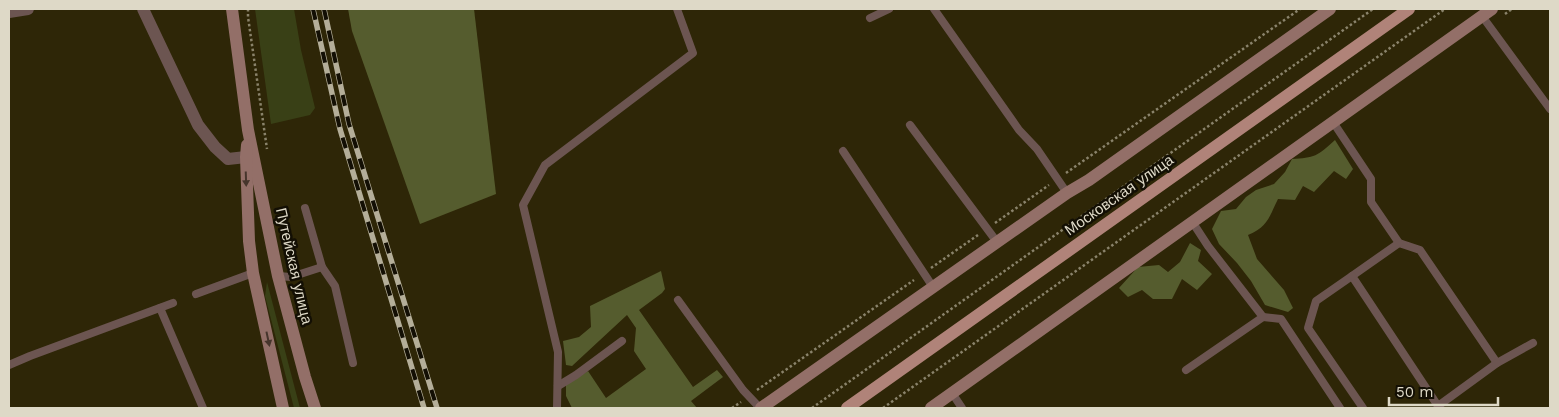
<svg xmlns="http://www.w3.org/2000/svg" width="1559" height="417" font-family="'Work Sans',sans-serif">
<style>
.green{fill:#394016}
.forest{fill:#555c2e}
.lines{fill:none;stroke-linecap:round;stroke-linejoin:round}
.path{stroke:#8a836b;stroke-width:2.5;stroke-dasharray:2.5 2.5;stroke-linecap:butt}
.lane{stroke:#6c5551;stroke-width:8}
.street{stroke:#6c5551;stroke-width:12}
.secondary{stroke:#936f68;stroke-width:12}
.primary{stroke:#b08379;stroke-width:12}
.rail-casing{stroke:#b4ae99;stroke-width:5.5}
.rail{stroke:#130f04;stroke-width:4;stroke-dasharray:11;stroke-linecap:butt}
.oneway{fill:#46352c}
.labels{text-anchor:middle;stroke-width:5;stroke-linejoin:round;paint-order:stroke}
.street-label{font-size:15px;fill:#ded9c7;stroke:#130f04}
</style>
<rect width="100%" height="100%" fill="#2e2607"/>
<g class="green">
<polygon points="255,9 294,9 301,50 315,108 310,115 271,124"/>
<polygon points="267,282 300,408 294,408 265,296"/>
</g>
<g class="forest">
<polygon points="348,9 474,9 496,194 420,224 352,31"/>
<path d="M1335,140L1353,169L1346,179L1334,171L1314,192L1303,186L1295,200L1278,199C1269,217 1268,227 1248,235L1257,259L1284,290L1293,308L1288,312L1265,305L1251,281L1237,263L1219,244L1212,229L1221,211L1236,209L1246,197L1256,190L1274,184L1285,172L1292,159C1314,158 1318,156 1335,140Z"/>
<polygon points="1190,243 1201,250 1198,261 1212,274 1197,290 1182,279 1172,299 1153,299 1142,290 1128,297 1119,288 1138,267 1159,265 1168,272 1180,262"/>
<polygon points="661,271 665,289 662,293 639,310 693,387 717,370 723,377 691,401 697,408 572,408 566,396 566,385 588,371 606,398 646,369 634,351 636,328 627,315 572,366 566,365 563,341 579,337 591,327 590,306"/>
</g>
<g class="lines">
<g class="path">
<polyline points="248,9 248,17 267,149"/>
<polyline points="1505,14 1512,9"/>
<polyline points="1066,173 1300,9"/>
<polyline points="995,223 1049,185"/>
<polyline points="931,268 978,235"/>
<polyline points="757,390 914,280"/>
<polyline points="732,408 741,402"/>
<polyline points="812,408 1373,9"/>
<polyline points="883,408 1445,9"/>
</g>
<g class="lane">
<polyline points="934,9 1019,130 1037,149 1067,193"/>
<polyline points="1482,16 1550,109"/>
<polyline points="870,18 889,9"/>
<polyline points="1333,122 1371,179 1371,202 1399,243 1420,250 1497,363 1533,343"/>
<polyline points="910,125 997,242"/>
<polyline points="843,151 933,287"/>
<polyline points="1399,243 1352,276 1438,406 1497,363"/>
<polyline points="322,267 335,286 353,363"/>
<polyline points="278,276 291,277 322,267 305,208"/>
<polyline points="1352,276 1316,301 1308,328 1363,408"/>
<polyline points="196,294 253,273"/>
<polyline points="678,300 743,390 760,408"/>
<polyline points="160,308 203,408"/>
<polyline points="1263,317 1281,319 1340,408"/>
<polyline points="9,365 30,356 173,303"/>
<polyline points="1186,370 1263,317 1208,246 1193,223"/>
<polyline points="558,386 576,375 622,341"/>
<polyline points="952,393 962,408"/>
<polyline points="557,408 558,352 523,205 545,165 693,53 677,9"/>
</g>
<g class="street">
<polyline points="143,9 198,125 215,147 228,159 246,157"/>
<polyline points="9,12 28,9"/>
</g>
<g class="secondary">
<polyline points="232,9 248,130 278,276 305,377 315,408"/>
<polyline points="247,145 246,157 249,241 253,273 283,408"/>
<polyline points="761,408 1067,193 1089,180 1330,9"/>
<polyline points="931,408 1492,9"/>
</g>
<polyline class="primary" points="847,408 1409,9"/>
<g class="rail-casing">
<g id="rail">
<polyline points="313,9 340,129 424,408"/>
<polyline points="324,9 349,124 437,408"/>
</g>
</g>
<use href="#rail" class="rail"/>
</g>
<defs><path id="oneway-solid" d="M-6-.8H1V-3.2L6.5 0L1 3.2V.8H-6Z" transform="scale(1.25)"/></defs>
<g class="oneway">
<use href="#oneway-solid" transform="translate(246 179) rotate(88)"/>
<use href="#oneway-solid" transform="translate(268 339) rotate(78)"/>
</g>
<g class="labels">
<g class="street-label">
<text transform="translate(1119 195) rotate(-35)" y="5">Московская улица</text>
<text transform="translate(294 266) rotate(77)" y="5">Путейская улица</text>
</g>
</g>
<rect width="1559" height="417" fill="none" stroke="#ded9c7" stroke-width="20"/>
<path d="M1389 397v8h109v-8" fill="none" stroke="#ded9c7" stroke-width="2.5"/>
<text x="1396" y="397" font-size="15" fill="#ded9c7" stroke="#130f04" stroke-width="4" paint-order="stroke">50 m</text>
</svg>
